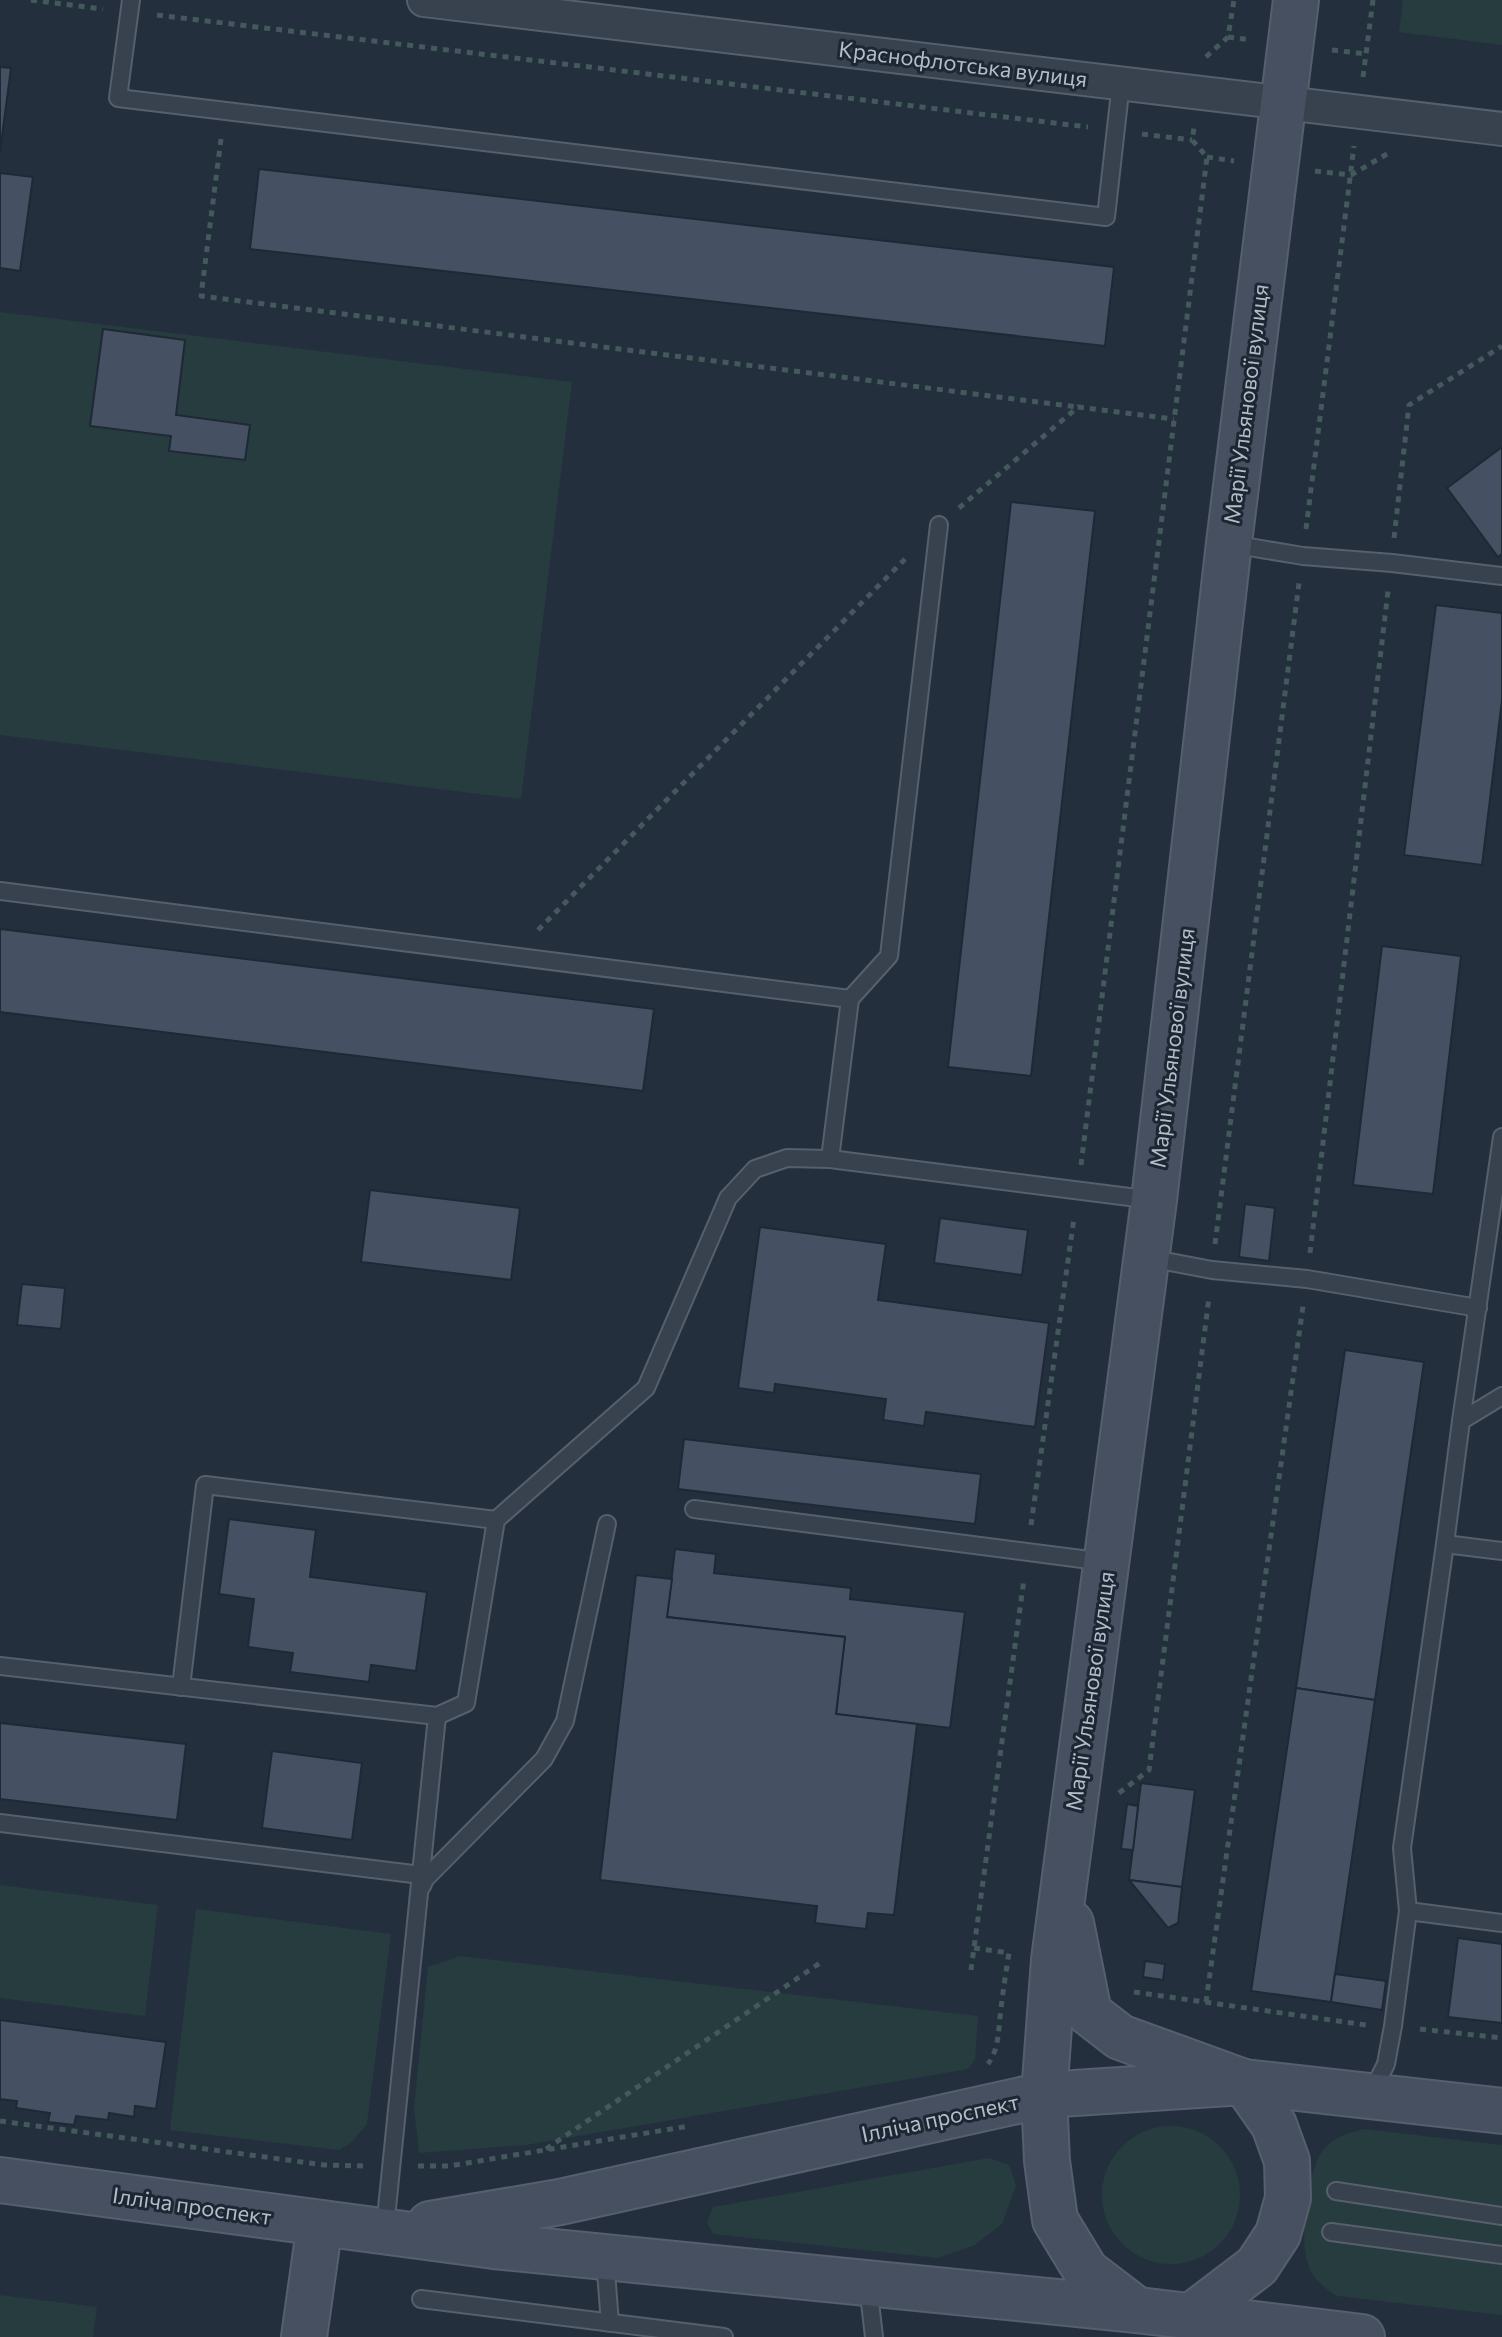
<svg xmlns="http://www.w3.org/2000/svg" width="1502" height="2337" font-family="Commissioner,sans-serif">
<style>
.green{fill:#263c3f}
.building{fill:#455162;stroke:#1f2835;stroke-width:2}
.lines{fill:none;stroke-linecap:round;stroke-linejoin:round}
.lane-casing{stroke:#565f6c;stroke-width:20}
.street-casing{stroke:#565f6c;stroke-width:36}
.secondary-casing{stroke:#565f6c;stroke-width:48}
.path{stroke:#44595c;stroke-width:5;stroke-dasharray:6 6;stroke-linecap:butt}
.lane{stroke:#38414e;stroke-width:16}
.street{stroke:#38414e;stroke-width:32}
.secondary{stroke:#465061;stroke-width:44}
.labels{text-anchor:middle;stroke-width:6;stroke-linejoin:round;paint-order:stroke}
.street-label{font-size:22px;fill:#b4bcc9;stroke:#1d2633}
</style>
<rect width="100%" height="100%" fill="#242f3e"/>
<g class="green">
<polygon points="1403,0 1502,0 1502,45 1399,32"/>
<polygon points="0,312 572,382 521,799 0,735"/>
<polygon points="0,1885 158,1905 145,2016 0,1998"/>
<polygon points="196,1909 391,1934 367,2124 352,2142 339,2150 170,2130"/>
<polygon points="460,1956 978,2016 975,2059 968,2069 526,2145 419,2153 414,2108 428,1967"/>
<circle cx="1171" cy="2195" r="69"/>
<path d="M1364,2129L1502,2145V2315L1337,2296C1325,2289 1312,2278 1308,2264C1299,2239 1307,2176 1321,2153C1331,2138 1348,2133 1364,2129Z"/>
<polygon points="989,2158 1009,2165 1016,2186 1002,2224 975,2245 938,2258 713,2234 707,2222 713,2207"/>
<polygon points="0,2295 97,2307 93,2337 0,2337"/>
</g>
<g class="building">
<polygon points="0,67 11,68 0,152"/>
<polygon points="259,169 1114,267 1105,346 250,249"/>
<polygon points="0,173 33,177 20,271 0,268"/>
<polygon points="103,329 185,340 176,415 250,425 245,460 169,451 171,436 90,426"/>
<polygon points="1502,447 1502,554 1498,557 1447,488"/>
<polygon points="1011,502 1095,511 1031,1076 948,1067"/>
<polygon points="1436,605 1502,613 1502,700 1482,865 1404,855"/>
<polygon points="0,929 654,1009 643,1091 0,1012"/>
<polygon points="1382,946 1461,956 1433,1194 1353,1185"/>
<polygon points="370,1190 520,1208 511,1280 361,1262"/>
<polygon points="1245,1204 1275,1208 1269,1261 1239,1257"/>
<polygon points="940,1218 1028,1230 1022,1275 934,1263"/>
<polygon points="760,1227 886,1244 878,1300 1049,1323 1035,1427 926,1412 924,1426 883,1420 886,1399 775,1384 774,1393 738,1388"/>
<polygon points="22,1284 65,1288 61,1329 17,1325"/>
<polygon points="1345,1350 1424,1362 1375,1700 1296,1688"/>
<polygon points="684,1439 981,1474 975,1524 678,1489"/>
<polygon points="229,1519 316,1530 310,1577 427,1592 416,1671 371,1665 369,1682 290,1672 293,1653 248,1647 254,1599 219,1594"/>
<polygon points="675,1549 716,1554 714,1573 851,1588 850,1599 965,1612 950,1728 836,1714 845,1637 667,1617"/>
<polygon points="636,1575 672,1579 667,1617 845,1637 836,1714 917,1724 894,1915 868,1913 866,1929 840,1926 815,1923 817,1906 600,1880"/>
<polygon points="1296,1688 1375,1700 1331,2002 1251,1991"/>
<polygon points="0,1723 186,1744 177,1820 0,1799"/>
<polygon points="272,1751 362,1763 352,1840 262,1828"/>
<polygon points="1141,1783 1195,1790 1182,1887 1129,1880"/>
<polygon points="1127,1804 1138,1806 1133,1850 1121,1849"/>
<polygon points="1129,1880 1182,1887 1178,1923 1168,1928"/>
<polygon points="1458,1938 1502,1944 1502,2023 1448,2017"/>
<polygon points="1145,1961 1165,1964 1163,1980 1143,1977"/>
<polygon points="1335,1974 1386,1981 1382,2010 1331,2002"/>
<polygon points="0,2020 166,2042 156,2109 135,2106 134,2117 109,2113 108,2120 76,2116 74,2125 48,2122 50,2113 16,2108 17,2101 0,2099"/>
</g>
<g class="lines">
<g class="lane-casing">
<g id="lane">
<polyline points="131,0 118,98 1106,217 1121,83"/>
<polyline points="1231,544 1303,556 1392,563 1502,576"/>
<polyline points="0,891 850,999 830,1159 1153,1200"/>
<polyline points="850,999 889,956 939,525"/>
<polyline points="1149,1258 1212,1270 1307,1279 1478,1308"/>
<polyline points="1461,1421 1502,1137"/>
<polyline points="694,1509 1105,1562"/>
<polyline points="1445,1544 1461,1421 1502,1396"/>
<polyline points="0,1666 437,1716 466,1703 496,1520 646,1388 728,1198 755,1169 787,1158 830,1159"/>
<polyline points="181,1687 205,1485 496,1520"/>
<polyline points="0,1823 421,1875"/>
<polyline points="422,1886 425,1879 544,1759 565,1721 607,1524"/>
<polyline points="1408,1911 1502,1923"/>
<polyline points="1367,2089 1378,2080 1386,2064 1393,2026 1408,1911 1402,1848 1445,1544 1502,1551"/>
<polyline points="1336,2191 1502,2216"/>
<polyline points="385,2228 437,1716"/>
<polyline points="1331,2232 1502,2255"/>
<polyline points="605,2259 610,2323"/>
<polyline points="868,2285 874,2337"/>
<polyline points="421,2299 724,2337"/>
</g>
</g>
<g class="street-casing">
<polyline id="street" points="424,0 1502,129"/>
</g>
<g class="secondary-casing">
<g id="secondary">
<polyline points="1071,1923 1089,2013 1120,2037 1244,2082 1274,2125 1287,2161 1288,2198 1278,2234 1257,2266 1190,2317"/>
<polyline points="0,2180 494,2246 1137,2310 1362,2337"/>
<polyline points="430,2224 560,2202 1044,2095 1244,2082 1502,2111"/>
<polyline points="1137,2310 1086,2271 1055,2220 1047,2161 1044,2095 1054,1960 1154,1200 1229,543 1296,0"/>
<polyline points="304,2337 320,2223"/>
</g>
</g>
<g class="path">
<polyline points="31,0 103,9"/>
<polyline points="157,15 1088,127"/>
<polyline points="1228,37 1251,40"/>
<polyline points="1332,50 1366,54"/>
<polyline points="1206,57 1228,37 1234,0"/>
<polyline points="1363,77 1373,0"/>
<polyline points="1142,134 1192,140"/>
<polyline points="221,139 201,296 1078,407"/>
<polyline points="1207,157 1234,161"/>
<polyline points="1315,171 1351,175 1387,154"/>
<polyline points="959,508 1078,407 1174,419"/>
<polyline points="1306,529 1354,146"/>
<polyline points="1394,538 1409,405 1502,346"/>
<polyline points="538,930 905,559"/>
<polyline points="1081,1165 1207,157 1192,140 1194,128"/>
<polyline points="1215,1244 1299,583"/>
<polyline points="1310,1253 1388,591"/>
<polyline points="1031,1525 1074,1218"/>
<polyline points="1119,1793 1149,1770 1209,1297"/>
<path d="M974,1948L1009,1953C1006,1972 1003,1990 1001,2009C998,2029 1000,2047 988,2064"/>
<polyline points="971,1970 1024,1579"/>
<polyline points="1134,1992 1366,2025"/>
<polyline points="1206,2002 1303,1306"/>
<polyline points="1420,2029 1502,2038"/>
<polyline points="0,2121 324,2165 364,2166"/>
<polyline points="546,2149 820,1963"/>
<polyline points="418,2166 449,2166 689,2126"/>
</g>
<use href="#lane" class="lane"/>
<use href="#street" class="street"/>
<use href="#secondary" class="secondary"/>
</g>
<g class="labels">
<g class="street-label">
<text transform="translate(963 64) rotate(7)" y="8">Краснофлотська вулиця</text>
<text transform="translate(1246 404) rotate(-83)" y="8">Марії Ульянової вулиця</text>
<text transform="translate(1172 1048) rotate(-83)" y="8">Марії Ульянової вулиця</text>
<text transform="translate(1090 1691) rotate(-82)" y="8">Марії Ульянової вулиця</text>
<text transform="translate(940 2118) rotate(-12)" y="8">Ілліча проспект</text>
<text transform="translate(192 2206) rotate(8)" y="8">Ілліча проспект</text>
</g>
</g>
</svg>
